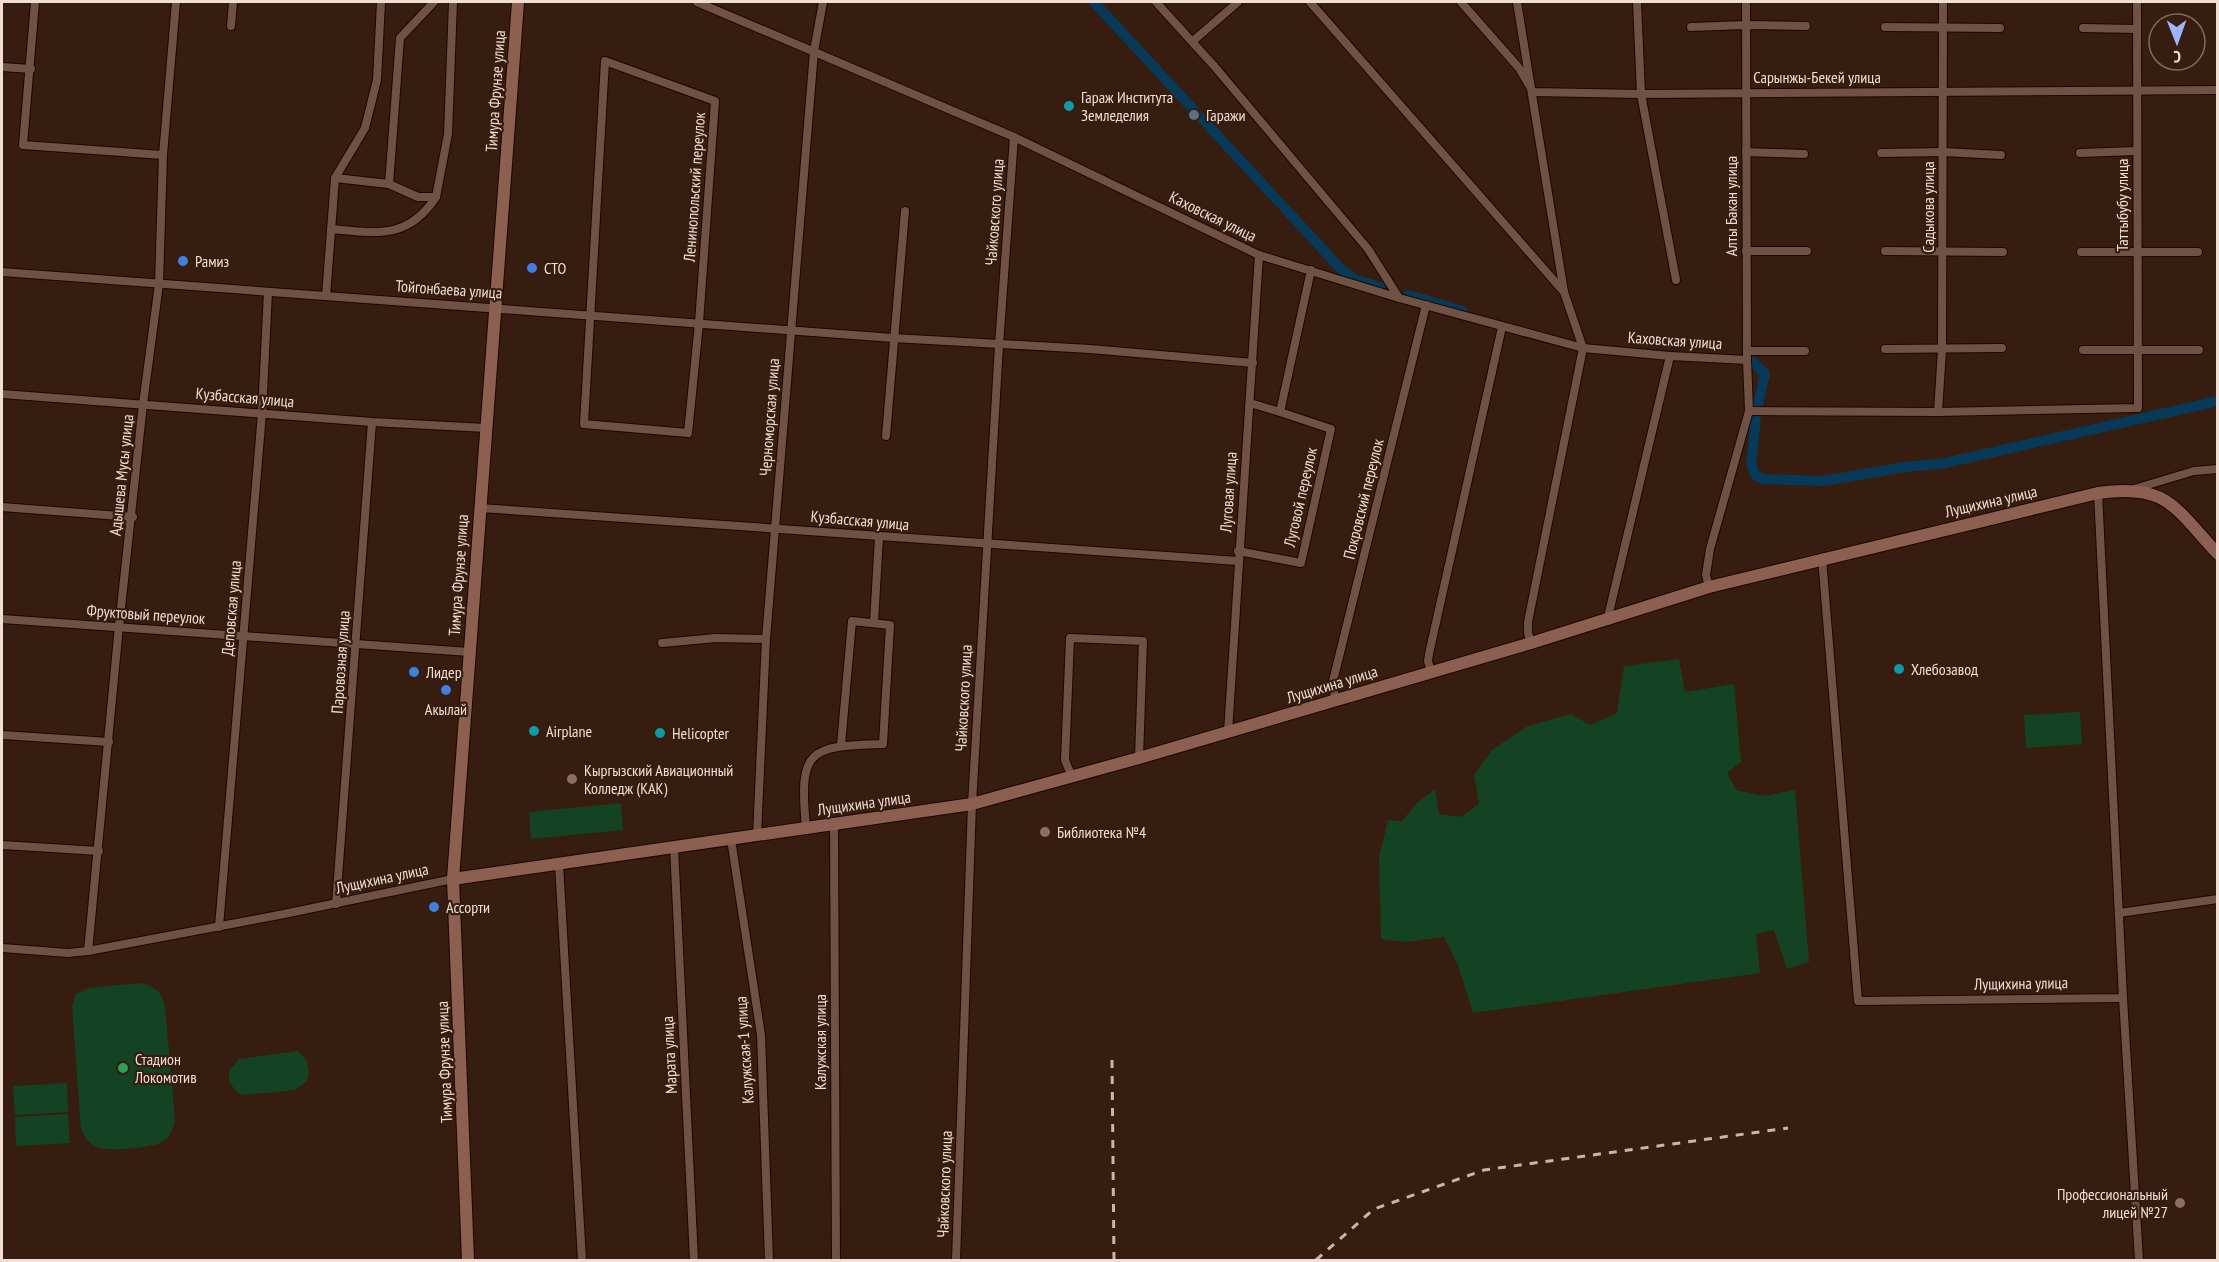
<svg xmlns="http://www.w3.org/2000/svg" width="2219" height="1262" font-family="'PT Sans Narrow',sans-serif">
<style>
.green{fill:#134322}
.lines{fill:none;stroke-linecap:round;stroke-linejoin:round}
.canal{stroke:#063a58;stroke-width:10}
.street-casing{stroke:#1d0600;stroke-width:10}
.secondary-casing{stroke:#1d0600;stroke-width:14}
.street{stroke:#6f5243;stroke-width:8}
.secondary{stroke:#8c6051;stroke-width:12}
.rail{stroke:#c8b5ab;stroke-width:3;stroke-dasharray:8 8;stroke-linecap:butt}
.culture-dot{fill:#0f9aa8;stroke:#371d0f;stroke-width:2}
.service-dot{fill:#5c6f8a;stroke:#371d0f;stroke-width:2}
.shop-dot{fill:#3f7fe0;stroke:#371d0f;stroke-width:2}
.education-dot{fill:#8d6e63;stroke:#371d0f;stroke-width:2}
.leisure-dot{fill:#2e9e5b;stroke:#371d0f;stroke-width:2}
.labels{text-anchor:middle;stroke-width:4.5;stroke-linejoin:round;paint-order:stroke}
.street-label{font-size:16px;fill:#f0ded5;stroke:#371d0f}
.poi-label{font-size:16px;fill:#f0ded5;stroke:#371d0f;text-anchor:start}
</style>
<rect width="100%" height="100%" fill="#371d0f"/>
<g class="green">
<polygon points="1679,659 1685,692 1734,684 1741,762 1727,773 1736,790 1764,796 1795,790 1809,962 1787,969 1774,930 1756,934 1760,973 1473,1013 1458,965 1444,937 1407,942 1381,939 1379,857 1388,820 1402,821 1417,803 1435,789 1439,814 1461,817 1479,804 1474,775 1492,750 1528,726 1571,714 1590,725 1617,713 1624,666"/>
<polygon points="2080,712 2082,744 2026,748 2024,715"/>
<polygon points="621,803 623,830 531,839 529,812"/>
<path d="M140,983C156,987 161,991 165,1006L175,1120C173,1128 171,1136 164,1141C154,1148 109,1152 97,1147C89,1144 85,1137 81,1130L72,1006L76,994L89,988Z"/>
<polygon points="298,1051 307,1061 309,1075 306,1082 295,1090 243,1095 237,1092 229,1082 229,1075 230,1069 239,1059"/>
<polygon points="67,1083 68,1112 15,1115 13,1086"/>
<polygon points="68,1114 70,1143 16,1146 15,1117"/>
</g>
<g class="lines">
<g class="canal">
<polyline points="1094,2 1341,269 1354,279 1380,287"/>
<polyline points="1408,295 1463,311"/>
<polyline points="1749,358 1765,374 1758,405"/>
<polyline points="1756,416 1751,464 1756,476 1764,479 1823,481 1905,467 1945,463 2218,401"/>
</g>
<g class="street-casing">
<g id="street">
<polyline points="35,2 23,145 163,155"/>
<polyline points="697,2 1014,137 1259,255 1399,298 1583,348 1670,356 1747,360"/>
<polyline points="1156,2 1215,67 1368,249 1399,298"/>
<polyline points="1310,2 1564,292"/>
<polyline points="1461,2 1519,68 1533,92 1641,94 2218,90"/>
<polyline points="1517,2 1564,292 1583,348 1528,622 1528,633 1531,643"/>
<polyline points="1637,2 1641,94 1676,280"/>
<polyline points="231,26 233,2"/>
<polyline points="1691,27 1746,25 1806,26"/>
<polyline points="1885,27 2000,28"/>
<polyline points="2083,28 2137,29"/>
<polyline points="1193,41 1238,2"/>
<polygon points="605,61 715,101 699,323 688,433 584,424"/>
<polyline points="2,67 31,69"/>
<polyline points="1746,152 1804,154"/>
<polyline points="1881,153 1943,152 2001,155"/>
<polyline points="2080,153 2136,151"/>
<polyline points="335,178 389,184 418,197 436,197 448,134 453,2"/>
<polyline points="389,184 400,38 434,2"/>
<path d="M331,229C376,233 408,240 436,197"/>
<polyline points="1746,251 1807,251"/>
<polyline points="1885,251 2003,252"/>
<polyline points="2081,252 2198,252"/>
<polyline points="2,272 893,338 1090,349 1253,363"/>
<polyline points="326,296 335,178 365,128 377,80 381,2"/>
<polyline points="1885,349 2002,348"/>
<polyline points="2083,350 2199,350"/>
<polyline points="1747,351 1805,351"/>
<polyline points="2,394 372,422 486,428"/>
<polyline points="1250,403 1280,412"/>
<polyline points="1749,411 1938,412 2138,408 2137,2"/>
<polyline points="1938,412 1942,350 1943,2"/>
<polyline points="886,436 905,211"/>
<polyline points="2134,489 2194,471 2218,469"/>
<polyline points="2,507 133,517"/>
<polyline points="480,508 1238,561"/>
<polyline points="1238,551 1301,563 1331,429 1280,412 1311,270"/>
<polyline points="1822,558 1858,1001 2123,998 2098,493"/>
<polyline points="1709,587 1706,575 1710,549 1749,411 1747,360 1746,2"/>
<polyline points="2,619 469,652"/>
<polyline points="1607,621 1670,356"/>
<polyline points="874,622 879,537"/>
<polyline points="662,643 716,638 766,639"/>
<polyline points="1431,672 1428,661 1429,654 1502,327"/>
<polyline points="1335,700 1333,681 1426,305"/>
<polyline points="1228,732 1259,255"/>
<polyline points="2,735 109,742"/>
<polyline points="1072,777 1065,760 1070,638 1143,641 1139,758"/>
<polyline points="834,824 836,1260"/>
<path d="M806,828C799,750 807,746 883,744L890,625L852,621L841,745"/>
<polyline points="757,835 766,639 814,51 823,2"/>
<polyline points="731,839 761,1035 769,1260"/>
<polyline points="2,845 99,851"/>
<polyline points="674,847 694,1260"/>
<polyline points="559,864 582,1260"/>
<polyline points="336,904 372,422"/>
<polyline points="2119,913 2218,899"/>
<polyline points="219,927 262,413 268,292"/>
<polyline points="2,948 68,953 88,951 279,915 453,879"/>
<polyline points="88,951 119,626 143,404 159,284 163,155 176,2"/>
<polyline points="2123,998 2139,1260"/>
<polyline points="956,1260 972,804 999,345 1014,137"/>
</g>
</g>
<g class="secondary-casing">
<g id="secondary">
<path d="M453,879L972,804L1139,758L1531,643L1709,587L2098,493C2167,483 2174,507 2218,554"/>
<polyline points="468,1260 453,879 518,2"/>
</g>
</g>
<use href="#street" class="street"/>
<use href="#secondary" class="secondary"/>
<g class="rail">
<polyline points="1112,1060 1114,1260"/>
<polyline points="1316,1260 1374,1209 1484,1170 1788,1128"/>
</g>
</g>
<g class="culture-dot">
<circle cx="1069" cy="106" r="6"/>
<circle cx="1899" cy="669" r="6"/>
<circle cx="534" cy="731" r="6"/>
<circle cx="660" cy="733" r="6"/>
</g>
<circle class="service-dot" cx="1194" cy="115" r="6"/>
<g class="shop-dot">
<circle cx="183" cy="261" r="6"/>
<circle cx="532" cy="268" r="6"/>
<circle cx="414" cy="672" r="6"/>
<circle cx="446" cy="690" r="6"/>
<circle cx="434" cy="907" r="6"/>
</g>
<g class="education-dot">
<circle cx="572" cy="779" r="6"/>
<circle cx="1045" cy="832" r="6"/>
<circle cx="2180" cy="1203" r="6"/>
</g>
<circle class="leisure-dot" cx="123" cy="1068" r="6"/>
<g class="labels">
<g class="street-label">
<text x="1817" y="83">Сарынжы-Бекей улица</text>
<text transform="translate(495 91) rotate(-86)" y="6">Тимура Фрунзе улица</text>
<text transform="translate(694 187) rotate(-86)" y="6">Ленинопольский переулок</text>
<text transform="translate(2122 205) rotate(-90)" y="6">Таттыбубу улица</text>
<text transform="translate(1731 206) rotate(-90)" y="6">Алты Бакан улица</text>
<text transform="translate(1928 207) rotate(-90)" y="6">Садыкова улица</text>
<text transform="translate(994 212) rotate(-86)" y="6">Чайковского улица</text>
<text transform="translate(1213 216) rotate(26)" y="6">Каховская улица</text>
<text transform="translate(449 289) rotate(4)" y="6">Тойгонбаева улица</text>
<text transform="translate(1675 340) rotate(4)" y="6">Каховская улица</text>
<text transform="translate(245 397) rotate(5)" y="6">Кузбасская улица</text>
<text transform="translate(769 417) rotate(-86)" y="6">Черноморская улица</text>
<text transform="translate(121 475) rotate(-84)" y="6">Адышева Мусы улица</text>
<text transform="translate(1228 492) rotate(-86)" y="6">Луговая улица</text>
<text transform="translate(1300 497) rotate(-77)" y="6">Луговой переулок</text>
<text transform="translate(1363 499) rotate(-76)" y="6">Покровский переулок</text>
<text transform="translate(1991 501) rotate(-13)" y="6">Лущихина улица</text>
<text transform="translate(860 520) rotate(5)" y="6">Кузбасская улица</text>
<text transform="translate(458 575) rotate(-86)" y="6">Тимура Фрунзе улица</text>
<text transform="translate(231 608) rotate(-85)" y="6">Деповская улица</text>
<text transform="translate(146 614) rotate(4)" y="6">Фруктовый переулок</text>
<text transform="translate(340 662) rotate(-86)" y="6">Паровозная улица</text>
<text transform="translate(1332 684) rotate(-17)" y="6">Лущихина улица</text>
<text transform="translate(963 698) rotate(-87)" y="6">Чайковского улица</text>
<text transform="translate(864 803) rotate(-8)" y="6">Лущихина улица</text>
<text transform="translate(382 878) rotate(-12)" y="6">Лущихина улица</text>
<text transform="translate(2021 983) rotate(-1)" y="6">Лущихина улица</text>
<text transform="translate(820 1042) rotate(-90)" y="6">Калужская улица</text>
<text transform="translate(744 1050) rotate(-94)" y="6">Калужская-1 улица</text>
<text transform="translate(669 1055) rotate(-93)" y="6">Марата улица</text>
<text transform="translate(444 1062) rotate(-92)" y="6">Тимура Фрунзе улица</text>
<text transform="translate(944 1184) rotate(-88)" y="6">Чайковского улица</text>
</g>
<g class="poi-label">
<text x="1081" y="103">Гараж Института<tspan x="1081" dy="18">Земледелия</tspan></text>
<text x="1206" y="121">Гаражи</text>
<text x="195" y="267">Рамиз</text>
<text x="544" y="274">СТО</text>
<text x="1911" y="675">Хлебозавод</text>
<text x="426" y="678">Лидер</text>
<text x="446" y="715" text-anchor="middle">Акылай</text>
<text x="546" y="737">Airplane</text>
<text x="672" y="739">Helicopter</text>
<text x="584" y="776">Кыргызский Авиационный<tspan x="584" dy="18">Колледж (КАК)</tspan></text>
<text x="1057" y="838">Библиотека №4</text>
<text x="446" y="913">Ассорти</text>
<text x="135" y="1065">Стадион<tspan x="135" dy="18">Локомотив</tspan></text>
<text x="2168" y="1200" text-anchor="end">Профессиональный<tspan x="2168" dy="18">лицей №27</tspan></text>
</g>
</g>
<rect width="2219" height="1262" fill="none" stroke="#f0ded5" stroke-width="6"/>
<g transform="translate(2177 42) rotate(179)"><circle r="28" fill="#371d0f" stroke="#816a5e" stroke-width="1.5"/>
<path d="M0-4.5L10 22L0 15L-10 22Z" fill="#a1b3fd"/>
<text y="-9" font-size="16" font-weight="bold" text-anchor="middle" fill="#f0ded5">С</text>
</g>
</svg>
